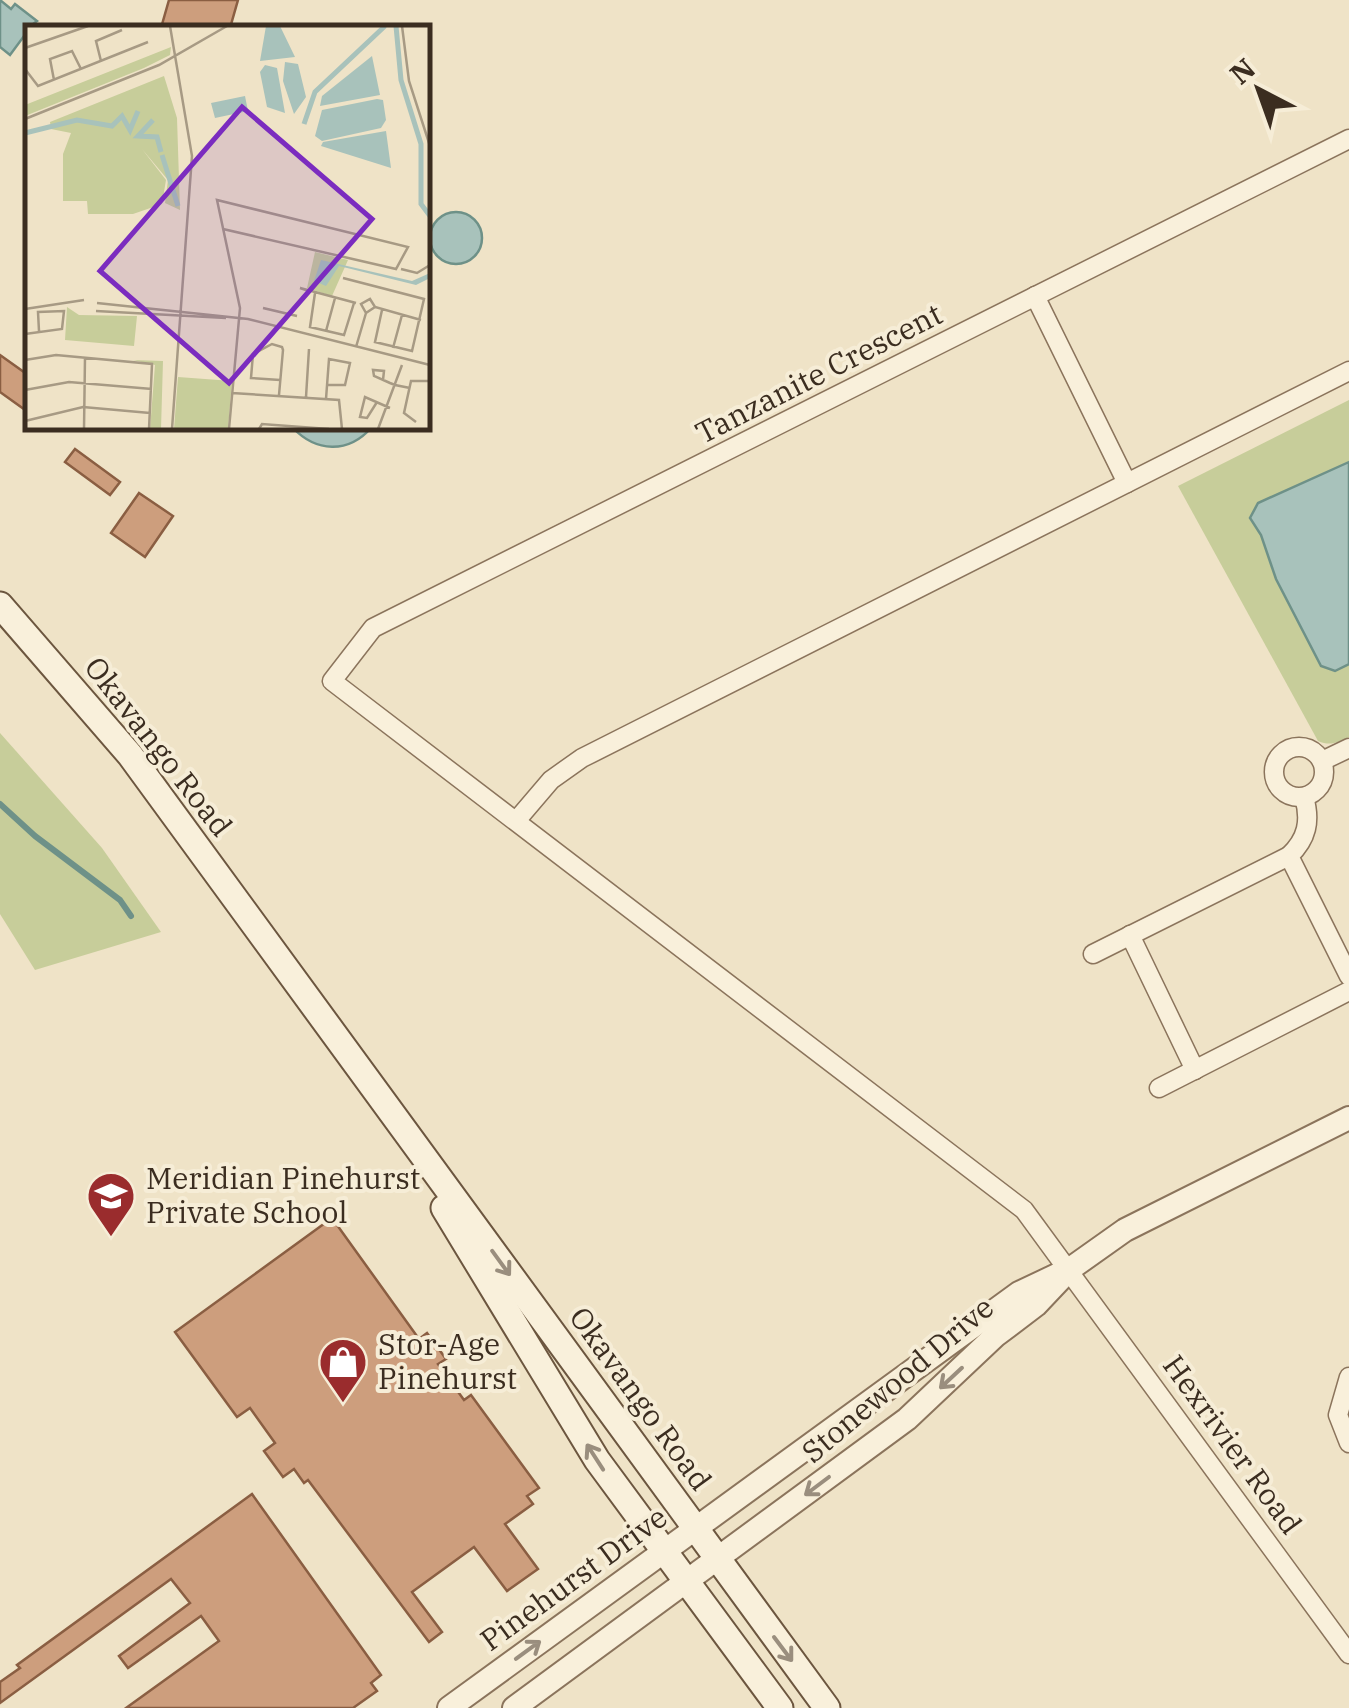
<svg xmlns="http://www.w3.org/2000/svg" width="1349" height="1708" font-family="'IBM Plex Serif',serif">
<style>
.green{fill:#c7cd9a}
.water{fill:#a8c2bb;stroke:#6e9188;stroke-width:2.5}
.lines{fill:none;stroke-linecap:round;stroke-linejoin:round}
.stream{stroke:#6e9188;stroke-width:6}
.building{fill:#cd9e7d;stroke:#8a5e42;stroke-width:2.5}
.minor-casing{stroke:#8b745c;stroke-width:21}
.tertiary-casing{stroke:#8b745c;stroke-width:26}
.secondary-casing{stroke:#6c563f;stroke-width:29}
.minor{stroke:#f9f0db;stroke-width:18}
.tertiary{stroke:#f9f0db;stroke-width:22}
.secondary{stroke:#f9f0db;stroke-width:25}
.oneway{stroke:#9a8e7e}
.labels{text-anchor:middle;stroke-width:8;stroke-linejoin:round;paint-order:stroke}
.street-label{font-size:30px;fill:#3b2d20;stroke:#f6edd7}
.poi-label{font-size:30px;fill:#3b2d20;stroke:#f6edd7;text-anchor:start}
.inset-river{fill:none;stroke:#a8c2bb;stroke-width:5}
.inset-road{fill:none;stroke:#a79a84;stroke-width:2.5}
.view{fill:#7b2cbf;fill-opacity:0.15;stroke:#7b2cbf;stroke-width:5}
.inset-edge{fill:none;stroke:#3b2d20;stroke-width:5}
</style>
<rect width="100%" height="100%" fill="#efe3c7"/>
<g class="green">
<path d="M1349,400V737C1337,743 1330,746 1318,741L1178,486Z"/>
<polygon points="0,733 102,848 161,932 35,970 0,914"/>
</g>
<g class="water">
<polygon points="0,0 11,9 15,4 37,21 28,28 27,32 10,55 0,47"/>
<circle cx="456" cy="238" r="26"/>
<path d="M293,428H371C348,454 316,452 293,428Z"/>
<polygon points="1349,462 1349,664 1335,671 1321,666 1276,579 1261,535 1250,518 1258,503"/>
</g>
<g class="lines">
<polyline class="stream" points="0,804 35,836 120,900 131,916"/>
</g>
<g class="building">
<polygon points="169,0 238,0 230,28 161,28"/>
<polygon points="0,355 28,375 28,412 0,392"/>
<polygon points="75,449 120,482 110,495 65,462"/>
<polygon points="139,493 173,516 145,557 111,533"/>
<polygon points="332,1218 419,1339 427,1333 446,1359 438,1364 464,1400 471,1395 539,1488 527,1496 533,1504 505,1524 538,1569 507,1591 474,1547 412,1592 442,1632 429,1642 308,1480 304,1483 294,1469 283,1477 264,1451 275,1443 250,1408 237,1417 175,1332"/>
<polygon points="252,1494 381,1675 371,1683 377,1691 353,1708 126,1708 219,1641 201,1616 128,1668 119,1656 190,1603 171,1579 0,1703 0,1682 20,1668 17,1665"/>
</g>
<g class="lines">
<g class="minor-casing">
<g id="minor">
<polyline points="1349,139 373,628 332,681 1024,1210 1349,1654"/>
<polyline points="1035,296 1127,483"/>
<circle cx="1299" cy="772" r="25"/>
<polyline points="1322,761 1349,748"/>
<path d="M1304,797C1311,821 1307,839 1289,856L1349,976"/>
<polyline points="516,821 551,780 582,758 1349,371"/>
<polyline points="1130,935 1195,1070"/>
<polyline points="1093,954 1289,856"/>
<polyline points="1159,1088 1349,991"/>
<polyline points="1349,1377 1338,1415 1349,1443"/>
</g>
</g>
<g class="tertiary-casing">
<g id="tertiary">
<polyline points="449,1708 1019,1293 1057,1275"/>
<polyline points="514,1708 907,1419 995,1336 1036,1305 1070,1269 1125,1230 1349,1118"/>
</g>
</g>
<g class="secondary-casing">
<g id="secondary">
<polyline points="0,605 130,755 827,1708"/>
<polyline points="444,1208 597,1460 780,1708"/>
</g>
</g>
<use href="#minor" class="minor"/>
<use href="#tertiary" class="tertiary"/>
<use href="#secondary" class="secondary"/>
</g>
<defs><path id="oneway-shaft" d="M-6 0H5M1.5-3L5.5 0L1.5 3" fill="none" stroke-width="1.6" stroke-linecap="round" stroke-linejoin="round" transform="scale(2.5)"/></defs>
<g class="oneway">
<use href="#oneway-shaft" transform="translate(501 1263) rotate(54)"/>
<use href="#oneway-shaft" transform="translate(951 1378) rotate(137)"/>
<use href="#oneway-shaft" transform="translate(595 1457) rotate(-123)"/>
<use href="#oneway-shaft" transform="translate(817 1486) rotate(143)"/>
<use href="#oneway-shaft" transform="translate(783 1649) rotate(53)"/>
<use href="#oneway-shaft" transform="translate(528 1650) rotate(-36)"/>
</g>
<defs>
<g id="school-pin" transform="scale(2.5)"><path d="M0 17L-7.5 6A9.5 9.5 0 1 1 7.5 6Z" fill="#9a2c2d" stroke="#f6edd7"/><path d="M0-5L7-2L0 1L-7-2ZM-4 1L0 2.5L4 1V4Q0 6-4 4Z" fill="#fff"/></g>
<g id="shop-pin" transform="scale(2.5)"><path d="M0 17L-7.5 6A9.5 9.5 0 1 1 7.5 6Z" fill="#9a2c2d" stroke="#f6edd7"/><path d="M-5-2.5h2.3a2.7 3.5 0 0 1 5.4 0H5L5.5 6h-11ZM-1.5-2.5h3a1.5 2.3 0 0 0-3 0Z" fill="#fff"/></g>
</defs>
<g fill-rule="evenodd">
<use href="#school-pin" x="111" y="1196"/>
<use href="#shop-pin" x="343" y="1362"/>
</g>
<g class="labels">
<g class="street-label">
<text transform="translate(819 374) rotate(-27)" y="10">Tanzanite Crescent</text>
<text transform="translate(158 747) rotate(52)" y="10">Okavango Road</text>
<text transform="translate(898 1380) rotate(-40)" y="10">Stonewood Drive</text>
<text transform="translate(640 1399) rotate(54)" y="10">Okavango Road</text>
<text transform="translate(1232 1445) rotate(54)" y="10">Hexrivier Road</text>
<text transform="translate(574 1579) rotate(-36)" y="10">Pinehurst Drive</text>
</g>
<g class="poi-label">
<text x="146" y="1189">Meridian Pinehurst<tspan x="146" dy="34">Private School</tspan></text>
<text x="378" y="1355">Stor-Age<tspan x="378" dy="34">Pinehurst</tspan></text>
</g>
</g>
<g transform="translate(25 25)">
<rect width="405" height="405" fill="#efe3c7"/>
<path d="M146,22L145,30L119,43L0,91V80ZM139,51L152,93L155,185L140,178L143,155L117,124L141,155L137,179L108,189H63L62,176H38V129L46,108L26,104L25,97ZM290,227L323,235L307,271L282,263ZM42,282L54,290L112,291L109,321L40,315ZM108,335L138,336L136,404H125L130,340ZM153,352L207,356L203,404H149Z" fill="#c7cd9a"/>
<path d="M241,1H255L270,32L235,36ZM347,31L355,70L295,81L297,71ZM260,37L273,39L281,72L269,89L258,56ZM240,40L252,43L260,88L242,82L235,47ZM220,71L223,86L190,93L186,78ZM352,74L358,75L361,95L356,103L297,116L290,111L297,85ZM361,106L366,143L296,121L298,117ZM296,235L387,256L405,248V253L391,260L314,241L301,261L289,256Z" fill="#a8c2bb"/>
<path class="inset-river" d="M371,1L376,55L396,119V179L405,191M128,95L113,111L132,112L136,127M279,99L290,67L360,1M0,108L52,95L87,101L97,91L105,105L113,86M137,130L153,181"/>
<path class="inset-road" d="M145,1L167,131L147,404M377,1L384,56L405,121M0,23L63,1M76,36L71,16L97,5M0,44L13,61L123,17M29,55L25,34L47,26L56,44M0,94L134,40L202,1M198,204L371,244L383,222L192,175L215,283L204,404M376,244L392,248L405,240M318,253L399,274L387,326L350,317L357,285M281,265L275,263L331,278M290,268L285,302L319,310L329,278M72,278L223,294L405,340M350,282L341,288L336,279L345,274L350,282L396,295M238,283L272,291M0,284L59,275M71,286L201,293M301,306L310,273M0,309L37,304L39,286L13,287L14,306M331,322L341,288M368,323L377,290M0,335L31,330L127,339L124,404M358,355L359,346L348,345L349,351L365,358L370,360L385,363M0,365L44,357L127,364M207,368L314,375L317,404M254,370L258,325L257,322L247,319L228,329L226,353L255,355M281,372L284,324M301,374L304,334L325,338L320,360H302M352,377L342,393L335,392L340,372L365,383M0,396L58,382L125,388M391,397L379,388L386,356H405M59,404L60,332M234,404L237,399L304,404M353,404L377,340"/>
<path class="view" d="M217,82L347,194L204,358L75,246Z"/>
<rect width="405" height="405" class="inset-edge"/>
</g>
<g transform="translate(1259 90) rotate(319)" stroke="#f6edd7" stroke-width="8" paint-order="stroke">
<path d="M0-8L18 38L0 25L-18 38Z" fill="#3b2d20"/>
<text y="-15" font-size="28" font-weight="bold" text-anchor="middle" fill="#3b2d20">N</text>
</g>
</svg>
